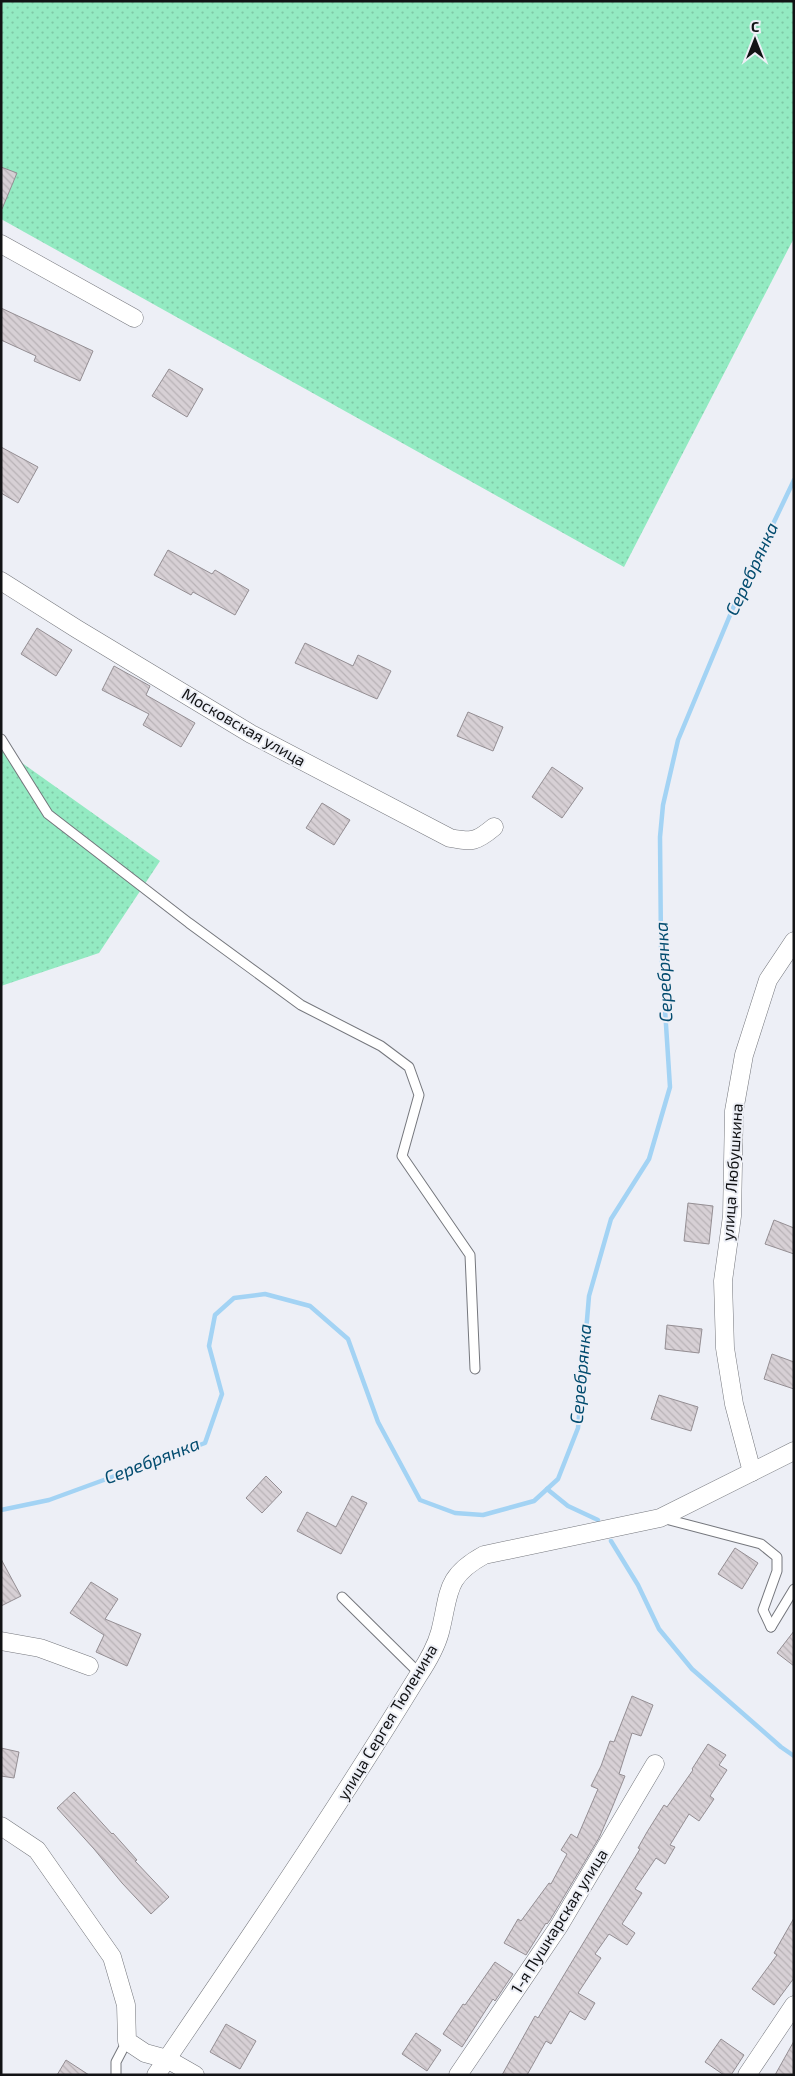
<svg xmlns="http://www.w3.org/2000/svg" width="795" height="2076" font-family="'Exo 2',sans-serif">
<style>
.grass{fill:url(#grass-dots)}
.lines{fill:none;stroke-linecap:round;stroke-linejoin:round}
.stream{stroke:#a3d3f4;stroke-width:4.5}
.building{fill:url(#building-back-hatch);stroke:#948e93}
.service-casing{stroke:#75777d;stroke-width:11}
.minor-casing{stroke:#75777d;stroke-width:19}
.service{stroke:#fff;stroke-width:9}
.minor{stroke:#fff;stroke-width:18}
.labels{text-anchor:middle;stroke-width:4;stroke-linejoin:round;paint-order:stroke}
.street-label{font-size:16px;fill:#121315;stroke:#edeff6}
.water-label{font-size:18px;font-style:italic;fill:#034c6f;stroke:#edeff6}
</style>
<defs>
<pattern id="grass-dots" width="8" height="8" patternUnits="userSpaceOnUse" patternTransform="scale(1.25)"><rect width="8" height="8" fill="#93eac2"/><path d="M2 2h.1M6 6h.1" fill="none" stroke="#7ec8a6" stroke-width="1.8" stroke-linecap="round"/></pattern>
<pattern id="building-back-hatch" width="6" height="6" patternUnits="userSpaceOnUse" patternTransform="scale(1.25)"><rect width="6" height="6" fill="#d7d0d5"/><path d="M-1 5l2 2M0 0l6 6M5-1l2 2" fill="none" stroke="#b8b2b6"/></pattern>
</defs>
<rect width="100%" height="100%" fill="#edeff6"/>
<g class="grass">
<polygon points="1,1 794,1 794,238 624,567 1,219"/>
<polygon points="1,748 160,861 99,953 1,986"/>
</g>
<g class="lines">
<g class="stream">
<polyline points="547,1489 568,1506 598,1520"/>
<polyline points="1,1510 49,1500 205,1443 222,1394 209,1346 215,1315 234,1298 265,1294 310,1306 348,1339 378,1422 420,1500 455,1513 483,1515 534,1501 558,1479 578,1428 589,1296 611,1219 649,1159 670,1087 661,947 660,837 663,805 678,740 733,608 794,480"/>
<polyline points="611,1541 638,1585 659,1629 692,1669 781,1747 794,1756"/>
</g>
</g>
<g class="building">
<polygon points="1,167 17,173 2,209 1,209"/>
<polygon points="1,308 93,351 80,381 34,361 36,356 1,340"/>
<polygon points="169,369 203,389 187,417 152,396"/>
<polygon points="1,447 38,467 18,503 1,493"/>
<polygon points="168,550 212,574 215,570 249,590 235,615 193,592 191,595 154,575"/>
<polygon points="37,628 72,650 56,676 21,654"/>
<polygon points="305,643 353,666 358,655 391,671 377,699 295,663"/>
<polygon points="114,666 150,686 146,695 195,723 181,747 143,725 149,714 102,690"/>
<polygon points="468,712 503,727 493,751 457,736"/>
<polygon points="552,767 583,788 562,818 532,797"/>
<polygon points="322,803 350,820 334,845 306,828"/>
<polygon points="688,1203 713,1206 709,1244 684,1241"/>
<polygon points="774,1220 794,1228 794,1254 765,1244"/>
<polygon points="667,1325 702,1329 699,1353 665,1349"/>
<polygon points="772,1354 794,1362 794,1389 764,1379"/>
<polygon points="659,1395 698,1407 691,1431 651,1419"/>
<polygon points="266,1476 282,1492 262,1513 246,1498"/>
<polygon points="352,1496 367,1503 341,1554 297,1531 307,1512 336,1527"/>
<polygon points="735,1548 758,1563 742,1589 718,1574"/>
<polygon points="1,1559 21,1596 1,1606"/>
<polygon points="91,1582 118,1599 105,1619 141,1634 127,1666 96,1652 104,1635 70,1613"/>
<polygon points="794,1631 794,1666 777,1653"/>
<polygon points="632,1696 653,1705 641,1736 632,1733 619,1774 625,1776 612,1808 599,1838 550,1920 547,1924 546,1923 526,1955 504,1943 518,1919 521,1921 549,1883 551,1884 567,1854 561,1850 571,1834 577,1838 598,1789 591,1786 601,1766 610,1741 614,1742"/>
<polygon points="708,1744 726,1755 719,1765 727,1770 710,1796 714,1799 699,1821 689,1814 670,1845 675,1847 665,1864 656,1858 635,1889 642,1893 622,1924 635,1933 627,1945 609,1934 595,1954 601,1958 578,1993 595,2003 585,2020 570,2011 551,2044 546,2041 527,2075 502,2075 535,2016 538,2018 640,1849 638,1848 647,1832 664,1805 667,1807 693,1770 692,1769"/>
<polygon points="1,1748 19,1752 14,1778 1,1776"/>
<polygon points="74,1792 112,1834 113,1833 137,1860 135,1861 169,1897 151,1914 122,1883 94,1849 57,1808"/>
<polygon points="794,1918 794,1978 774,2005 752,1989 777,1955 774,1953"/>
<polygon points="495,1962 513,1974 495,2001 493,1999 462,2047 443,2034 463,2004 465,2005"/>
<polygon points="226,2024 256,2041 240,2069 210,2052"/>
<polygon points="416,2033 441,2050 427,2071 402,2054"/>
<polygon points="721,2039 744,2055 731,2075 724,2075 705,2062"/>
<polygon points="794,2041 794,2075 775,2075"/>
<polygon points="66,2060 89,2075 57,2075"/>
</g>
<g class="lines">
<g class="service-casing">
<g id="service">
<polyline points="1,739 48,814 189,923 301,1005 381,1046 409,1067 419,1095 402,1156 470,1255 475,1369"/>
<polyline points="662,1518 761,1544 777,1557 777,1571 763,1610 771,1627"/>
<polyline points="342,1597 420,1674"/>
<polyline points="771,1627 794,1589"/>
<polyline points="116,2075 116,2062 127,2041"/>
</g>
</g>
<g class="minor-casing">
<g id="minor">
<polyline points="1,244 134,318"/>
<path d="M1,581L77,629L251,734L450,838C473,842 476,842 494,827"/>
<polyline points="752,1472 734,1404 725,1348 723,1281 732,1216 734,1111 744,1055 768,980 794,941"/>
<polyline points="1,1641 40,1648 89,1666"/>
<polyline points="1,1826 37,1850 112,1957 126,2005 127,2041 145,2053 167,2059 195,2075"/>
<path d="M156,2075C246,1943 335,1812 418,1676C426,1664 436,1647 440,1632C450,1593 444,1577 484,1555L660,1518L794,1451"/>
<polyline points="458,2075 559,1926 655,1764"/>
<polyline points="747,2075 794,2005"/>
</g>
</g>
<use href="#service" class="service"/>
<use href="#minor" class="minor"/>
</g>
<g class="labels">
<g class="street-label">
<text transform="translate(244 727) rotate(30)" y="6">Московская улица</text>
<text transform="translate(732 1172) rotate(-86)" y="6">улица Любушкина</text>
<text transform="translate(387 1722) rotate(-59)" y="6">улица Сергея Тюленина</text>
<text transform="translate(559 1921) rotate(-58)" y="6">1-я Пушкарская улица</text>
</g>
<g class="water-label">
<text transform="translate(752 569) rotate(-65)" y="6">Серебрянка</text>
<text transform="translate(664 972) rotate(-93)" y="6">Серебрянка</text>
<text transform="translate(581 1374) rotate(-85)" y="6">Серебрянка</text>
<text transform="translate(152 1461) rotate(-21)" y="6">Серебрянка</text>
</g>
</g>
<rect width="795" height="2076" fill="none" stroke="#121315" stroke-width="5"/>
<g transform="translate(755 40)" stroke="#edeff6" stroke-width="4" paint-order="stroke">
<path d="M0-4L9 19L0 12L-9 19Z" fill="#121315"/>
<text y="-8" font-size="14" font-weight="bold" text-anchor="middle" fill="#121315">С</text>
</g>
</svg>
